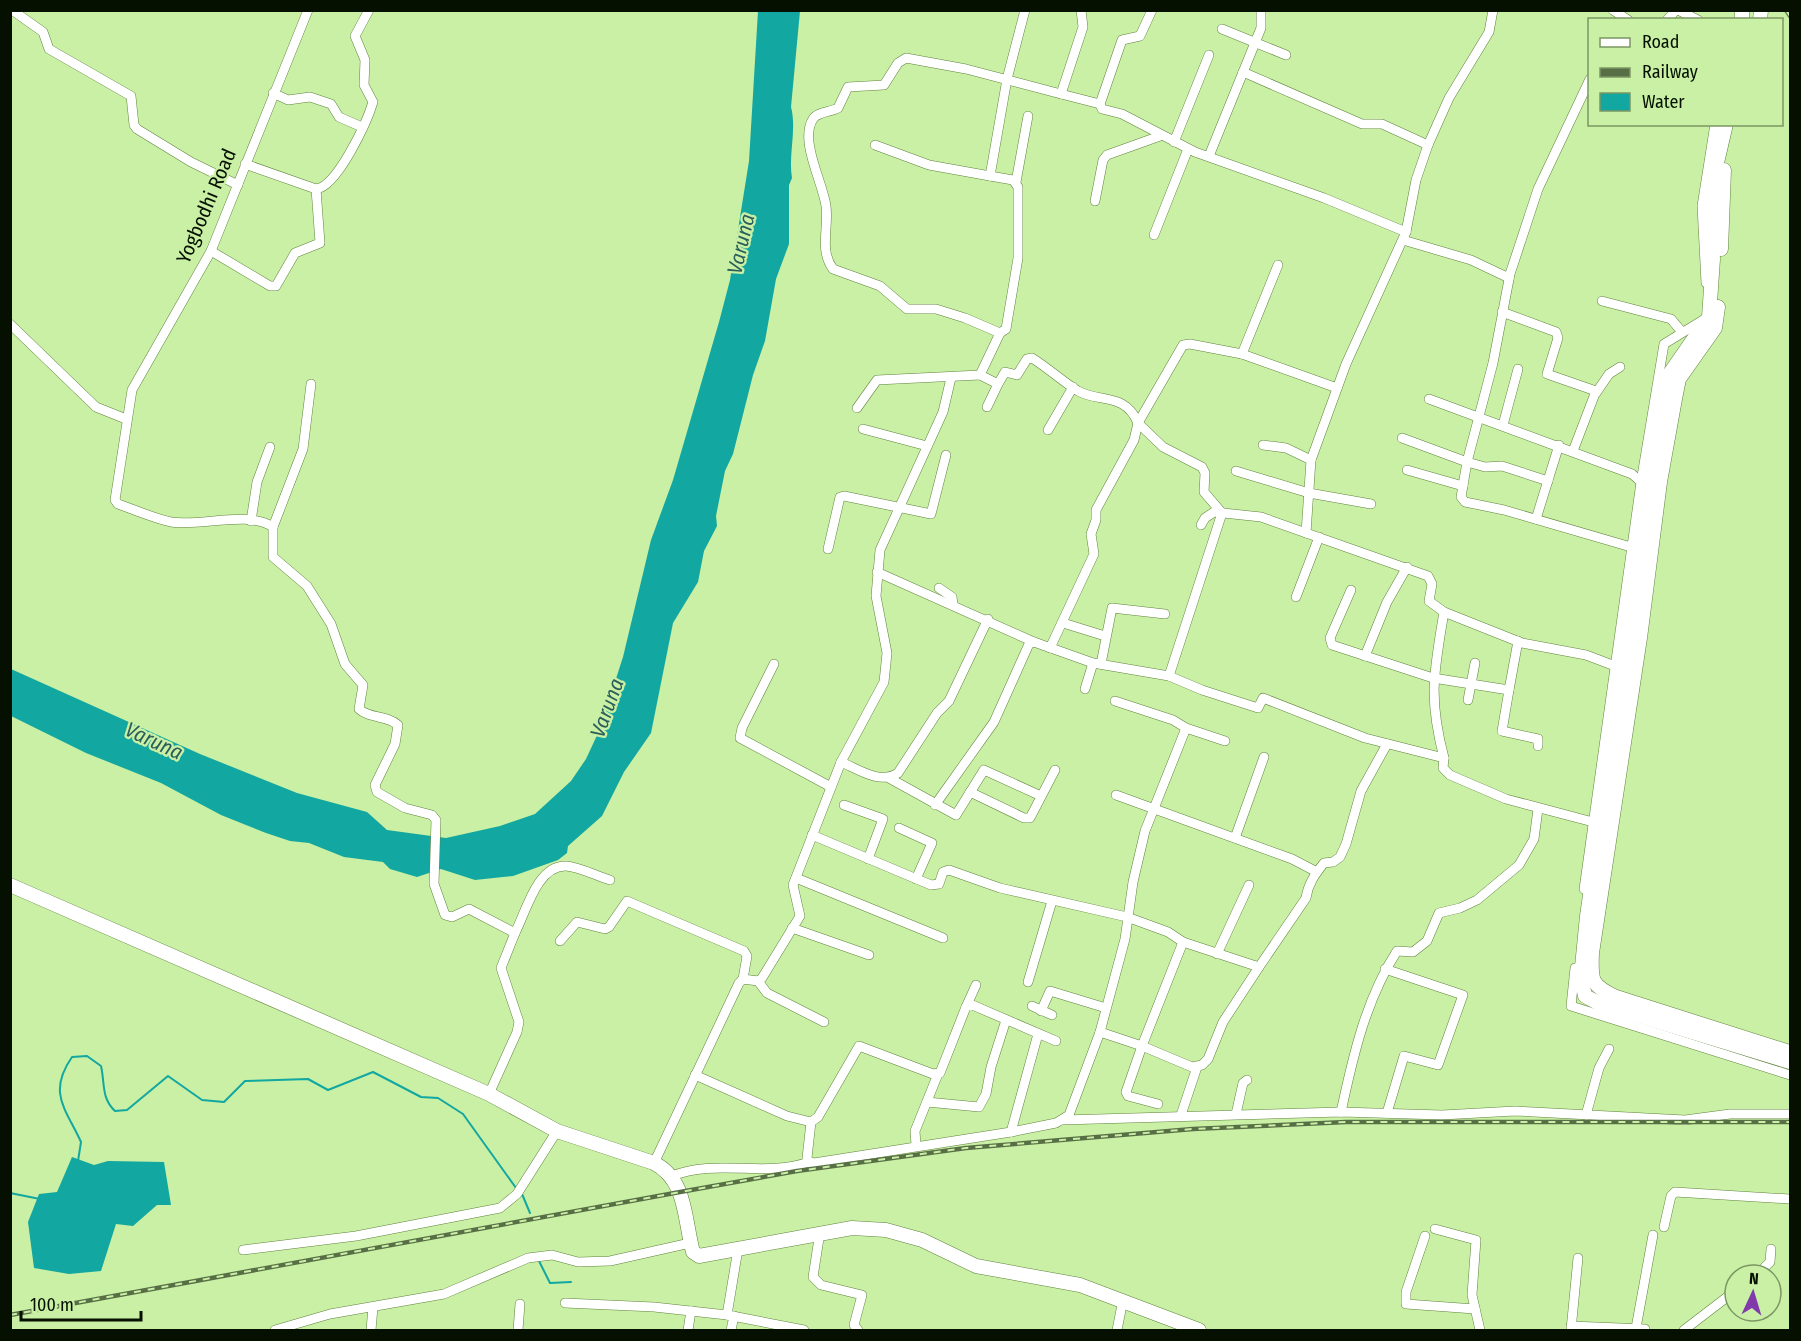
<svg xmlns="http://www.w3.org/2000/svg" width="1801" height="1341" font-family="'Fira Sans Condensed',sans-serif">
<style>
.water{fill:#12a7a1}
.lines{fill:none;stroke-linecap:round;stroke-linejoin:round}
.stream{stroke:#12a7a1;stroke-width:2}
.street-casing{stroke:#61833d;stroke-width:10}
.secondary-casing{stroke:#61833d;stroke-width:15}
.street{stroke:#fff;stroke-width:9}
.secondary{stroke:#fff;stroke-width:14}
.rail-casing{stroke:#586f46;stroke-width:4.5}
.rail{stroke:#c9f0a5;stroke-width:2;stroke-dasharray:7;stroke-linecap:butt}
.labels{text-anchor:middle;stroke-width:4.5;stroke-linejoin:round;paint-order:stroke}
.street-label{font-size:20px;fill:#051000;stroke:#c9f0a5}
.water-label{font-size:21px;font-style:italic;fill:#295e5b;stroke:#c9f0a5}
</style>
<rect width="100%" height="100%" fill="#c9f0a5"/>
<g class="water">
<path d="M758,11H800L791,107C797,130 788,155 792,178L789,185V244L776,279L765,341L753,375L733,454L725,471L716,516L717,526L704,551L698,582L673,623L651,733L624,772L602,816L568,846L567,853L558,860L513,876L475,880L441,869L417,877L390,869L383,862L344,857L309,843L290,841L266,833L221,815L161,783L86,753L11,716V669L200,754L297,793L367,812L387,830L446,838L500,826L535,814L571,781L586,759L599,731L623,657L651,540L673,480L719,322L730,280L749,161Z"/>
<polygon points="72,1157 94,1165 108,1161 164,1162 171,1205 157,1205 133,1226 116,1224 101,1271 69,1274 34,1268 28,1222 39,1194 57,1192"/>
</g>
<g class="lines">
<g class="stream">
<path d="M78,1161L81,1142C66,1109 47,1093 72,1057L87,1056L101,1066C105,1083 101,1098 115,1111L127,1110L168,1076L202,1100L224,1102L245,1081L308,1079L328,1090L373,1072L421,1097L438,1098L463,1114L516,1188"/>
<polyline points="10,1193 40,1199"/>
<polyline points="522,1194 530,1213"/>
<polyline points="538,1259 550,1283 571,1282"/>
</g>
<g class="street-casing">
<g id="street">
<polyline points="12,10 43,32 49,49 131,96 134,125 137,129 191,162 238,185"/>
<path d="M308,10L211,251L132,390L115,500L118,504C135,510 153,518 171,522C201,527 248,510 273,527V557L307,586L331,624L345,664L363,685L359,709C370,719 387,715 398,725L395,744L375,785L377,792L405,808L432,815L436,820L434,884L445,915L452,917L469,909L515,933L501,968L519,1022L517,1032L489,1094"/>
<polyline points="1613,10 1628,20"/>
<polyline points="1678,10 1698,20"/>
<polyline points="1667,20 1676,10"/>
<polyline points="1222,29 1286,55"/>
<polyline points="1243,72 1362,124 1382,124 1428,145"/>
<polyline points="1590,79 1538,189 1510,274 1493,363 1467,462 1461,497 1465,502 1504,510 1631,547"/>
<polyline points="273,93 288,100 310,97 331,104 339,117 362,127"/>
<polyline points="1061,94 1100,104 1122,40 1140,36 1152,10"/>
<polyline points="1100,104 1102,109 1122,114 1195,152 1324,198 1406,232"/>
<polyline points="1174,142 1209,55"/>
<polyline points="875,145 929,165 990,176 1007,79 1025,10"/>
<polyline points="1209,156 1261,28 1261,10"/>
<path d="M245,164L316,189C337,187 367,122 373,102L364,85L365,60L355,36L369,10"/>
<path d="M990,176L1013,180L1018,187V258L1006,329L1000,333L965,318L936,309H907L880,286L833,269C819,250 829,228 826,206C823,183 799,140 813,119C817,112 831,112 838,108L848,87L884,85L898,63L906,58L966,69L1061,94L1083,27L1081,10"/>
<polyline points="1016,182 1028,116"/>
<polyline points="1095,201 1103,160 1107,155 1160,136"/>
<polyline points="1154,235 1188,149"/>
<polyline points="1403,240 1471,260 1509,278"/>
<polyline points="211,251 270,286 276,286 295,253 320,243 316,189"/>
<polyline points="1278,265 1242,354 1337,388"/>
<polyline points="1706,283 1702,206 1715,124"/>
<polyline points="1602,301 1671,319 1682,332"/>
<polyline points="1502,312 1556,332 1558,338 1547,374 1596,391 1573,451"/>
<polyline points="10,324 96,407 126,419"/>
<polyline points="980,375 998,384 987,407"/>
<path d="M998,384L1005,372L1017,375L1027,359L1032,358C1048,368 1062,381 1078,391C1099,403 1125,392 1138,423L1134,440L1096,510V520L1091,534L1094,554L1050,648"/>
<polyline points="1596,393 1609,374 1620,367"/>
<polyline points="1429,399 1632,474 1641,482 1584,889"/>
<polyline points="857,408 877,380 980,375 1000,333"/>
<polyline points="1503,425 1518,369"/>
<polyline points="863,429 927,446"/>
<polyline points="1048,430 1073,387"/>
<polyline points="1402,438 1467,462 1485,467 1502,466 1548,481"/>
<polyline points="1263,445 1286,448 1311,460 1306,533"/>
<polyline points="1311,460 1346,364 1406,232 1416,180 1428,145 1449,98 1489,32 1493,10"/>
<polyline points="1407,470 1463,486"/>
<polyline points="1236,471 1309,493 1371,504"/>
<polyline points="1641,482 1664,344 1703,320"/>
<polyline points="1536,519 1559,445"/>
<polyline points="251,521 257,482 270,447"/>
<path d="M1201,525L1205,518L1214,512L1261,517L1428,576L1432,584L1429,601L1444,612C1434,672 1428,697 1444,758"/>
<polyline points="273,527 303,449 311,384"/>
<polyline points="828,549 840,497 844,496 931,514 946,455"/>
<polyline points="877,572 1034,642"/>
<polyline points="939,588 952,597 953,604"/>
<polyline points="1351,590 1330,638 1332,645 1433,678 1509,690 1518,641"/>
<polyline points="1296,597 1319,537"/>
<polyline points="1444,612 1522,643 1586,655 1615,666"/>
<polyline points="1063,623 1105,636"/>
<polyline points="1365,656 1387,602 1407,567"/>
<polyline points="774,664 742,728 740,738 831,787"/>
<polyline points="1101,664 1112,608 1165,614"/>
<polyline points="1169,676 1222,513 1204,492 1205,473 1202,467 1163,447 1138,423 1183,345 1190,344 1242,354"/>
<polyline points="1085,689 1093,663"/>
<polyline points="1509,690 1502,731 1538,739 1538,746"/>
<polyline points="1468,700 1475,663"/>
<polyline points="1186,728 1225,741"/>
<path d="M841,762C858,769 880,785 898,773L937,713L949,701L988,619"/>
<polyline points="889,778 956,815 984,770 1041,796"/>
<polyline points="970,792 1024,818 1030,818 1055,770"/>
<polyline points="1116,795 1292,859 1317,872"/>
<polyline points="844,805 883,819 868,859"/>
<polyline points="935,805 994,722 1029,644 1034,642 1093,663 1169,676 1202,690 1258,708 1263,698 1365,738 1444,758 1443,768 1450,775 1506,799 1593,822"/>
<polyline points="899,828 932,843 916,879"/>
<path d="M812,835L931,885L939,884L943,872L949,870L1000,888L1127,917L1168,932L1183,942L1259,967L1306,898C1308,884 1315,874 1324,863L1333,862L1340,857L1346,844L1361,791L1387,744"/>
<polyline points="1235,838 1264,757"/>
<polyline points="796,878 943,938"/>
<polyline points="792,928 869,955"/>
<path d="M515,933C526,912 537,865 566,866C580,867 596,876 610,880"/>
<polyline points="560,941 577,922 605,929 609,927 627,901 744,951 747,956 743,979"/>
<polyline points="1217,954 1249,885"/>
<polyline points="1575,968 1571,1006 1790,1075"/>
<polyline points="1385,969 1463,995 1438,1065 1404,1056 1387,1113"/>
<polyline points="758,981 767,993 824,1022"/>
<polyline points="1028,982 1052,901"/>
<polyline points="1032,1006 1052,1015"/>
<polyline points="966,1007 976,985"/>
<polyline points="1041,1011 1050,991 1106,1008"/>
<polyline points="1100,1032 1142,1046 1183,942"/>
<polyline points="695,1075 787,1116 811,1122 818,1117 859,1046 933,1074 940,1073 966,1007 970,1004 1056,1041"/>
<polyline points="927,1102 979,1107 986,1094 991,1067 1006,1020"/>
<polyline points="1158,1104 1128,1096 1126,1092 1142,1046 1192,1067 1202,1065 1208,1059 1223,1022 1259,967"/>
<path d="M1341,1112C1353,1056 1366,999 1397,951L1413,952L1427,941L1439,913L1460,908L1477,900L1519,865L1534,839L1538,809"/>
<polyline points="1236,1114 1243,1083 1247,1080"/>
<polyline points="1181,1115 1197,1067"/>
<polyline points="1586,1115 1599,1068 1609,1049"/>
<polyline points="1062,1120 1341,1112 1442,1115 1515,1111 1685,1120 1730,1114 1790,1114"/>
<polyline points="811,1122 807,1158 809,1162 814,1163 1011,1132 1056,1123 1069,1115 1100,1032 1125,939 1133,882 1145,831 1186,728 1173,720 1115,701"/>
<polyline points="1011,1132 1038,1034"/>
<polyline points="916,1145 915,1131 938,1074"/>
<polyline points="654,1163 739,983 743,979 758,981 762,978 800,916 793,885 841,762 884,682 887,653 876,596 880,550 943,412 951,378"/>
<path d="M672,1176C716,1158 764,1178 809,1162"/>
<polyline points="1664,1227 1671,1196 1675,1192 1790,1199"/>
<polyline points="1435,1229 1476,1240 1472,1295 1480,1330"/>
<polyline points="820,1232 813,1277 821,1285 862,1295 854,1325 858,1330"/>
<polyline points="1425,1236 1406,1292 1406,1304 1475,1309"/>
<polyline points="243,1250 356,1236 500,1208 517,1194 557,1131"/>
<polyline points="1757,1275 1770,1262 1771,1249"/>
<polyline points="565,1303 654,1307 727,1315 804,1330"/>
<polyline points="727,1315 738,1249"/>
<polyline points="1571,1326 1645,1329"/>
<polyline points="1636,1328 1653,1235"/>
<polyline points="275,1330 330,1314 444,1294 528,1258 552,1255 578,1262 610,1261 690,1243"/>
<polyline points="371,1330 373,1307"/>
<polyline points="518,1330 520,1304"/>
<polyline points="688,1330 691,1311"/>
<polyline points="731,1330 734,1316"/>
<polyline points="1117,1330 1123,1300"/>
<polyline points="1571,1330 1578,1258"/>
<polyline points="1684,1330 1735,1291"/>
</g>
</g>
<g class="secondary-casing">
<g id="secondary">
<polyline points="1742,20 1742,10"/>
<polyline points="1760,20 1761,10"/>
<polyline points="1726,124 1710,193 1713,259 1709,317 1670,373 1648,492 1587,916 1581,977 1585,996 1600,1004 1790,1062"/>
<polyline points="1721,249 1724,170"/>
<path d="M1718,307L1715,328L1679,379L1675,399L1660,482L1640,638L1592,953C1591,980 1590,985 1616,997L1786,1051"/>
<path d="M10,885L489,1094L557,1131L654,1163C687,1180 684,1219 693,1252L699,1256L852,1228L886,1230L922,1240L976,1266L1080,1285L1199,1330"/>
</g>
</g>
<use href="#street" class="street"/>
<use href="#secondary" class="secondary"/>
<g class="rail-casing">
<g id="rail">
<polyline points="1786,10 1790,16"/>
<polyline points="10,1315 680,1192 797,1171 966,1148 1193,1129 1346,1122 1790,1122"/>
</g>
</g>
<use href="#rail" class="rail"/>
</g>
<g class="labels">
<g class="street-label">
<text transform="translate(206 206) rotate(-67)" y="7">Yogbodhi Road</text>
</g>
<g class="water-label">
<text transform="translate(741 244) rotate(-77)" y="7">Varuna</text>
<text transform="translate(607 708) rotate(-70)" y="7">Varuna</text>
<text transform="translate(154 741) rotate(25)" y="7">Varuna</text>
</g>
</g>
<rect width="1801" height="1341" fill="none" stroke="#051000" stroke-width="24"/>
<rect x="1588" y="18" width="195" height="108" fill="#c9f0a5" stroke="#7b9663" stroke-width="1.5"/>
<rect x="1600" y="38" width="30" height="9" fill="#ffffff" stroke="#7b9663" stroke-width="1.5"/>
<text x="1642" y="48" font-size="18" fill="#051000">Road</text>
<rect x="1600" y="68" width="30" height="9" fill="#586f46" stroke="#7b9663" stroke-width="1.5"/>
<text x="1642" y="78" font-size="18" fill="#051000">Railway</text>
<rect x="1600" y="93" width="30" height="18" fill="#12a7a1" stroke="#7b9663" stroke-width="1.5"/>
<text x="1642" y="108" font-size="18" fill="#051000">Water</text>
<g transform="translate(1753 1293) rotate(4)"><circle r="28" fill="#c9f0a5" stroke="#7b9663" stroke-width="1.5"/>
<path d="M0-4.5L10 22L0 15L-10 22Z" fill="#8139ab"/>
<text y="-9" font-size="16" font-weight="bold" text-anchor="middle" fill="#051000">N</text>
</g>
<path d="M21 1311v9h120v-9" fill="none" stroke="#051000" stroke-width="3"/>
<text x="30" y="1311" font-size="18" fill="#051000" stroke="#c9f0a5" stroke-width="4.5" paint-order="stroke">100 m</text>
</svg>
